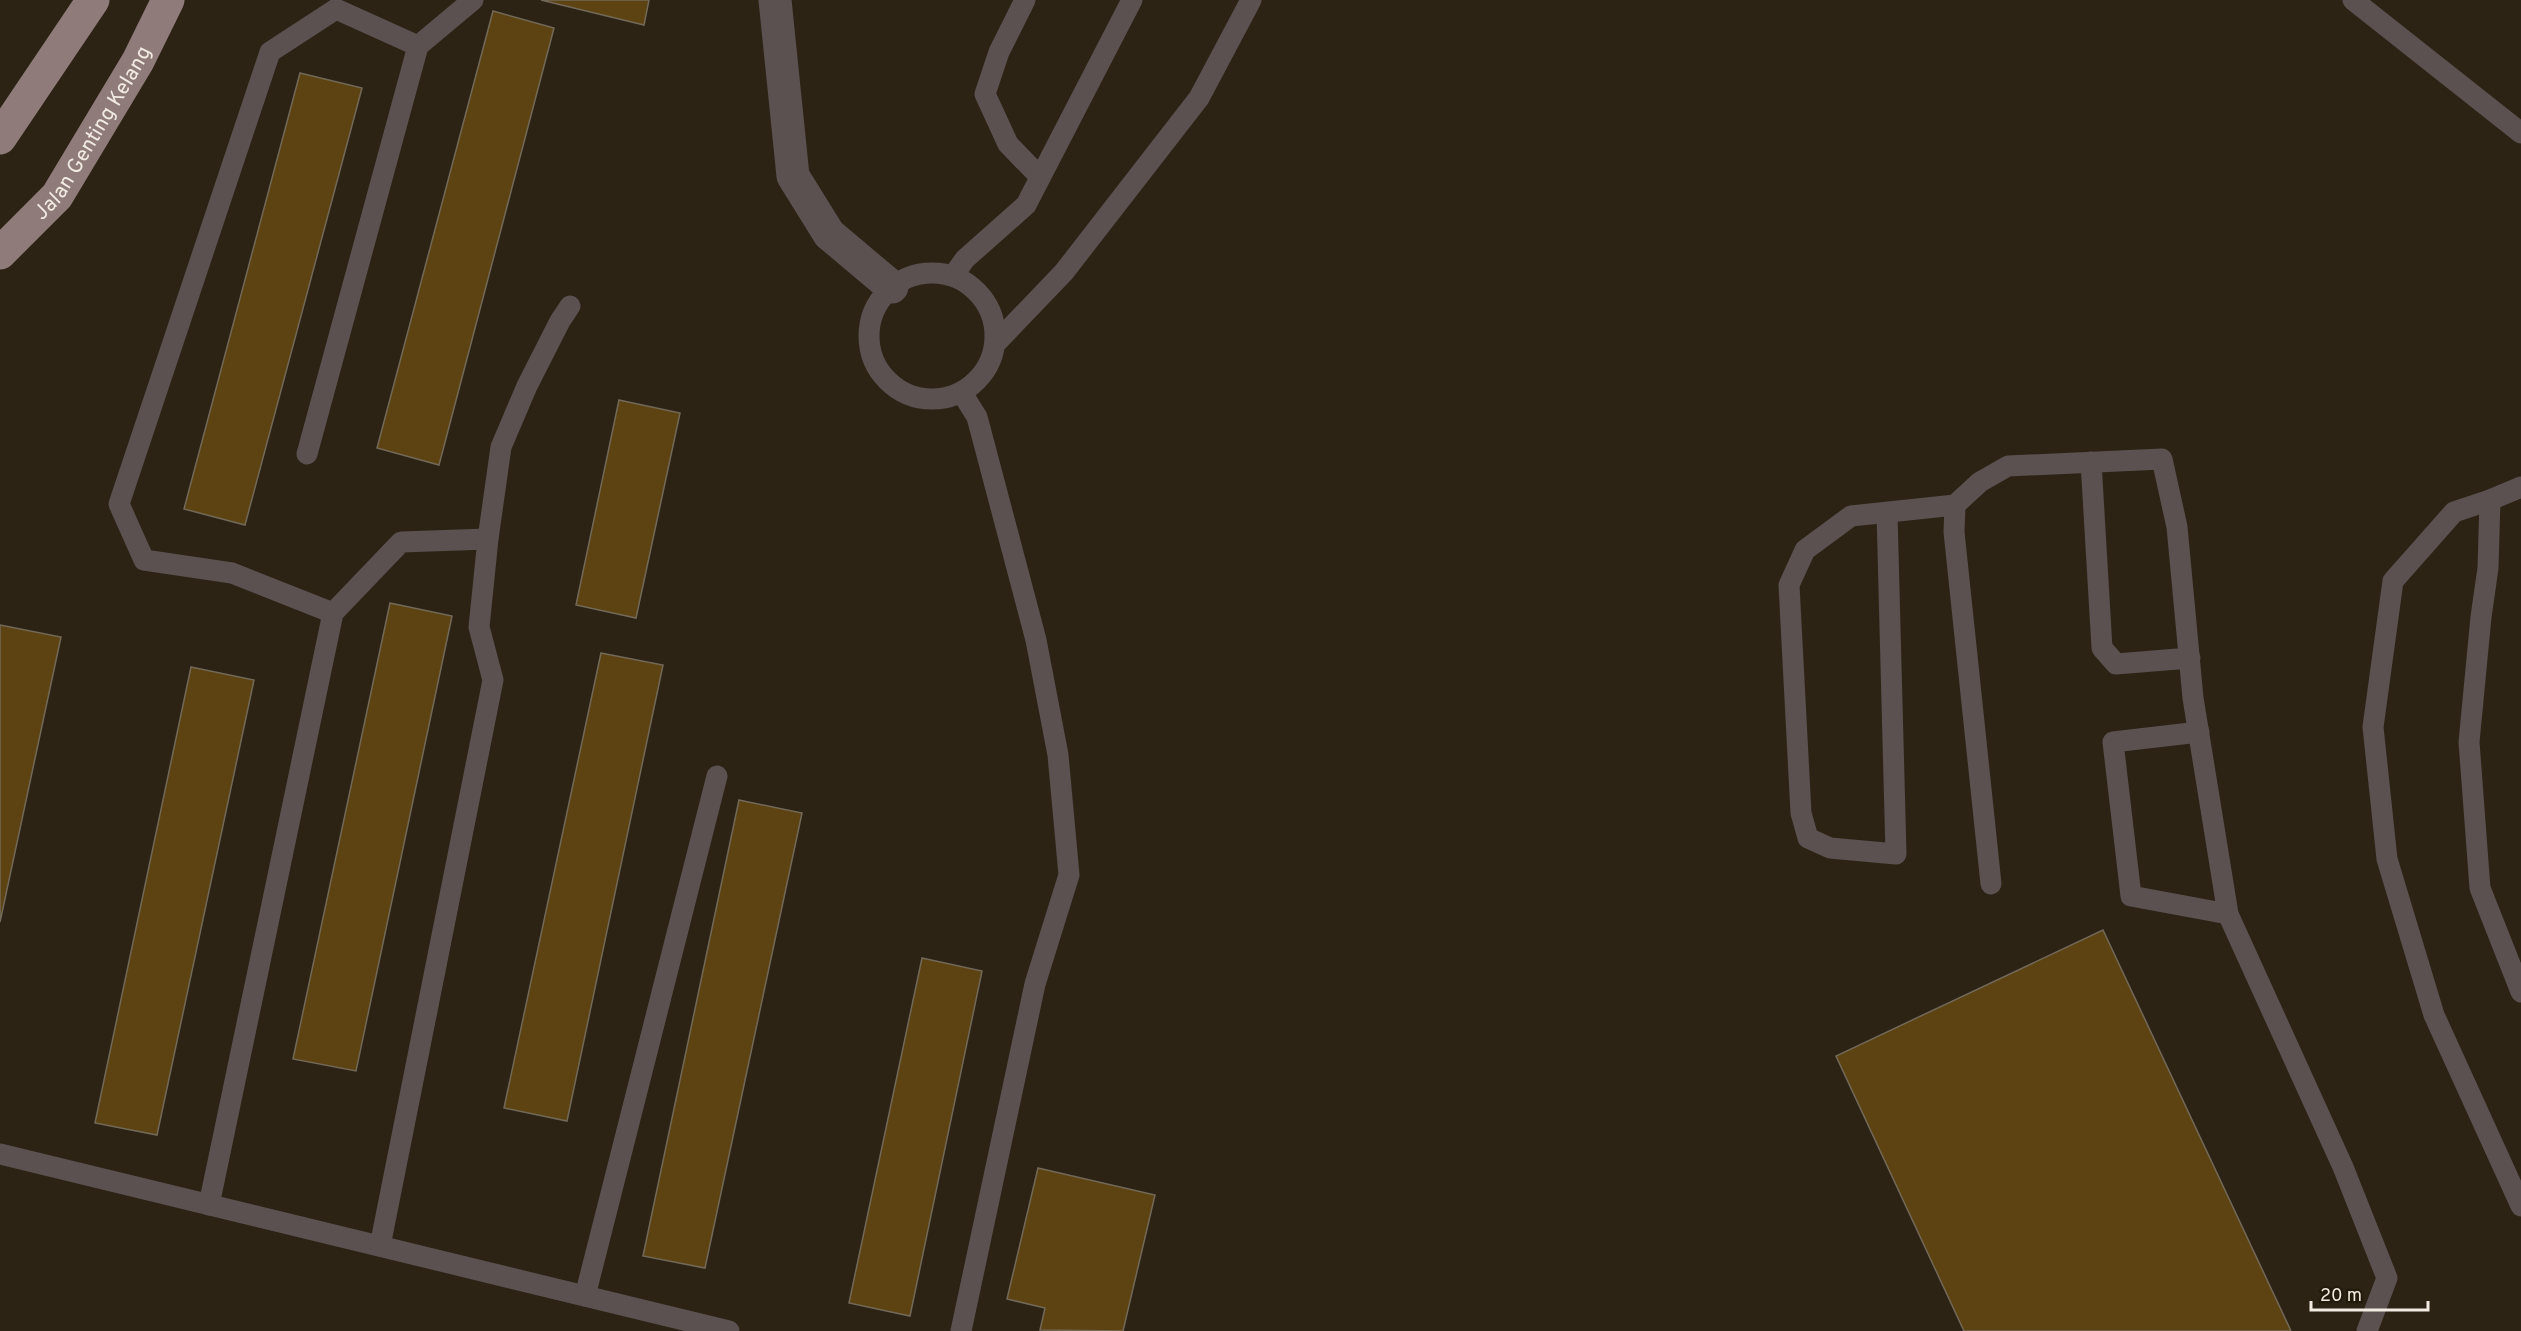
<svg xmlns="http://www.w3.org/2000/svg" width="2521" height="1331" font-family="Overpass,sans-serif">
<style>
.building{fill:#5c4311;stroke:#736958;stroke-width:1.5}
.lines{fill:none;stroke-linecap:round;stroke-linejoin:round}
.lane{stroke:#5a5150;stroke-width:21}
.street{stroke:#5a5150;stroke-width:33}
.primary{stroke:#8f7c7a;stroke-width:33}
.labels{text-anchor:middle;stroke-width:4.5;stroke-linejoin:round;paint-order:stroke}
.street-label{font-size:21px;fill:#f1ebe2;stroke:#221a0b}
</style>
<rect width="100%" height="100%" fill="#2c2315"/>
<g class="building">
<polygon points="541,0 649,0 644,25"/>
<polygon points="493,11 554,28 439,465 377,448"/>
<polygon points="300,73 362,88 245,525 184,509"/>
<polygon points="619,400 680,413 636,618 576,605"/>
<polygon points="390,603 452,616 356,1071 293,1059"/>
<polygon points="0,625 61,637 0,922"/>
<polygon points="601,653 663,665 567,1121 504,1108"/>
<polygon points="191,667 254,680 157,1135 95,1123"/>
<polygon points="739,800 802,813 705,1268 643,1256"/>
<polygon points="2103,930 2291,1331 1964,1331 1836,1056"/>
<polygon points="922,958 982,971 910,1316 849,1303"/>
<polygon points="1038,1168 1155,1195 1123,1331 1040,1330 1045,1308 1007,1299"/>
</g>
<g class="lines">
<g class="lane">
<polyline points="1025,0 999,52 985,94 1008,144 1040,177"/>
<polyline points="2353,0 2521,133"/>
<circle cx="932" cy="336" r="63"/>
<polyline points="953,276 965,259 1026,205 1132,0"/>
<polyline points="996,343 1064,272 1199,98 1251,0"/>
<polyline points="307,454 418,46 473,0"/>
<polyline points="2091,462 2102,648 2116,664 2190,658"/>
<polyline points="2521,487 2490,500 2488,568 2481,617 2469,742 2480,888 2521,992"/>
<polyline points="2490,500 2454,512 2393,581 2373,727 2387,859 2434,1015 2521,1206"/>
<polyline points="1887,513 1896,854 1830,848 1808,838 1801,813 1789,585 1805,550 1851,516 1955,505"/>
<polyline points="333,613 232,573 144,560 119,504 270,52 336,9 418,46"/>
<polyline points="2199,732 2113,742 2131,896 2228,914"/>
<polyline points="1991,884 1954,532 1955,505 1980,482 2008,466 2162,459 2177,527 2193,698 2228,914 2343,1167 2387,1278 2367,1331"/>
<polyline points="0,1154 729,1331"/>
<polyline points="209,1205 333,613 401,542 488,539"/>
<polyline points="380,1246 493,680 479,627 488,539 501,447 527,386 560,321 570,306"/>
<polyline points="585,1296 717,776"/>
<polyline points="961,1331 1035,984 1069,875 1058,755 1036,640 977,417 962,393"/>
</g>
<polyline class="street" points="775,0 793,176 829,234 892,287"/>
<g class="primary">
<polyline points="0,138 93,0"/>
<path id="s1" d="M0,253L57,196L138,61L168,0"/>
</g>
</g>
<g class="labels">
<g class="street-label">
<text dy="7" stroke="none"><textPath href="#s1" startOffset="153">Jalan Genting Kelang</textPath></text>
</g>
</g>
<path d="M2311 1301v9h117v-9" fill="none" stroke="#f1ebe2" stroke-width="3"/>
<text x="2320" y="1301" font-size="18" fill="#f1ebe2" stroke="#221a0b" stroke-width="4.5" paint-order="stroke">20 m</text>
</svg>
